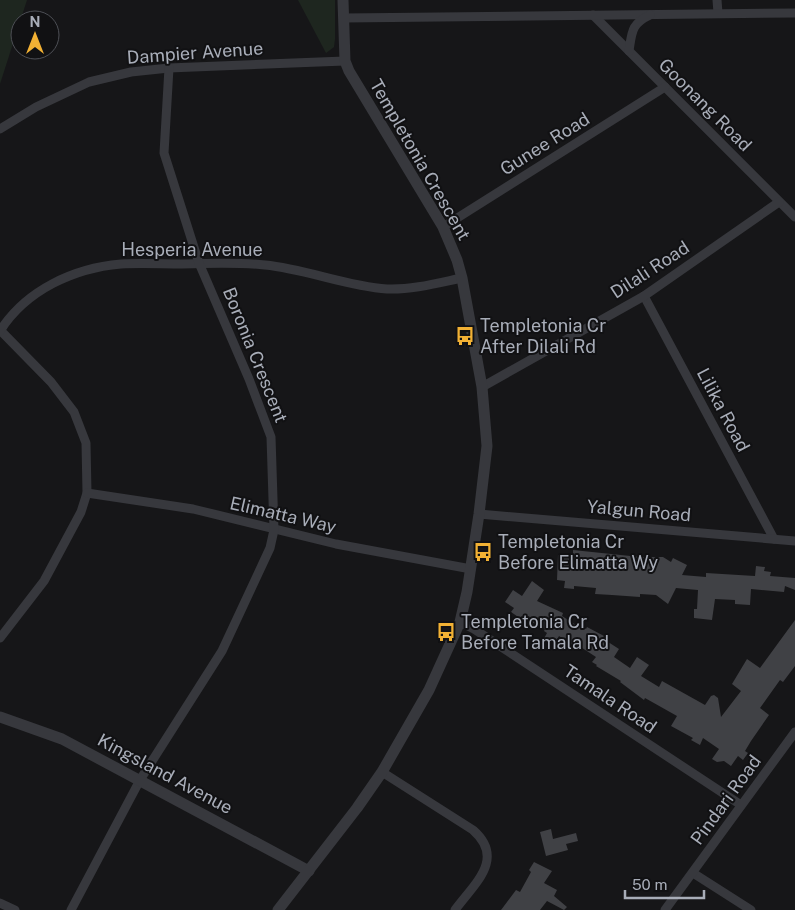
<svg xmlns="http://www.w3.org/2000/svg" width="795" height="910" font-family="'Public Sans',sans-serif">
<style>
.green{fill:#1e261f}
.building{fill:#404145}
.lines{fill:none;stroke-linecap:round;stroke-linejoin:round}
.minor{stroke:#37383d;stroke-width:9}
.tertiary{stroke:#37383d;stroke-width:11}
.labels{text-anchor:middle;stroke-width:4;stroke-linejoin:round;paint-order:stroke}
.street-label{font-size:18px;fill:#a8adb8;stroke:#111113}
.poi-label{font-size:18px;fill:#a8adb8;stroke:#111113;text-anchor:start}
</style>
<rect width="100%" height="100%" fill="#161618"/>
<g class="green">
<polygon points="0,0 27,0 0,84"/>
<polygon points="298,0 335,0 335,39 334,47 326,53"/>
</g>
<g class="building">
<polygon points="573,550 640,557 663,557 671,562 673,558 687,565 682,575 706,577 706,573 755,576 756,566 765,567 764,571 771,572 770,576 795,578 795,590 785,586 784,592 751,589 750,605 735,604 735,600 715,599 712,620 694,618 694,609 697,609 698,590 676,588 668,604 656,595 640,594 640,597 612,595 595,594 596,588 574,586 574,589 564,588 565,581 557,580 558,555 573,555"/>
<polygon points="532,581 544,590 537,601 563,613 562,616 579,627 580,625 586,629 587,627 604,636 602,638 619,649 614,657 630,668 637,657 649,665 641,676 659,687 662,681 705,705 711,696 714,695 718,698 721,717 741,691 732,684 747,659 760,668 795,620 795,666 783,682 780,680 760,708 769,715 751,741 745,751 748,753 743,760 738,756 731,766 724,761 717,762 712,759 719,749 703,738 700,745 691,740 693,738 671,726 677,716 645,698 644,700 620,682 621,681 596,666 597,665 592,662 596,657 576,644 574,646 559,636 552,648 542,642 547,633 544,631 545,629 526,619 524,621 511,612 514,608 505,602 513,590 522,596"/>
<polygon points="551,829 553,839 576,833 578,841 566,844 568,850 546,856 540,832"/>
<polygon points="534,862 552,871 544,883 557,890 554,896 567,907 564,910 547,901 540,910 501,910 516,890 520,892 531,872 529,870"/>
</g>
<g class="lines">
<g class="minor">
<polyline points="717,0 718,13"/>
<polyline points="593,15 795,217"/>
<polyline points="344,18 795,13"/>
<path d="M629,51C632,32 631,24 650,15"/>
<polyline points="0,129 36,107 89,82 131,72 169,68 345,61"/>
<polyline points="443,227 665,87"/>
<polyline points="644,296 774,539"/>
<polyline points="0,330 51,382 74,412 86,443 87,493 81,512 44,581 0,638"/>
<path d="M0,331C26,290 74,268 121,264C141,263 162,264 182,264C209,263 238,262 265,265C306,269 346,286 387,289C412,290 438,283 462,278"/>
<polyline points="482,387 644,296 779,202"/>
<polyline points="87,493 193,509 336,544 471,569"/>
<polyline points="479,514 795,541"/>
<polyline points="460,622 474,629 741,805"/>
<path d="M382,772L473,830C506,859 474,884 455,910"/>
<polyline points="693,873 751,910"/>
<polyline points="0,903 15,910"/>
<polyline points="71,910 140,780 222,651 270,548 274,530 271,437 249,379 199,263 164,153 169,68"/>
<polyline points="665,910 795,732"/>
</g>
<g class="tertiary">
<polyline points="0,717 62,739 309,871"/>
<polyline points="278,910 357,808 382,772 429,690 460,622 467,592 479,514 487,446 482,387 462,278 457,260 443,227 349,71 345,61 343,0"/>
</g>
</g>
<defs>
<g id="bus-bare" transform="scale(1.5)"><path d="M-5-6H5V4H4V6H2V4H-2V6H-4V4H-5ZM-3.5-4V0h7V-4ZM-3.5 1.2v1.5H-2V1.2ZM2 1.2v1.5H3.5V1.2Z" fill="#f2b134" stroke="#111113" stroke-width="2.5" paint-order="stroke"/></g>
</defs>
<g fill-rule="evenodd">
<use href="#bus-bare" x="465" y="336"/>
<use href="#bus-bare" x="483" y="552"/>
<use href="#bus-bare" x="446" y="632"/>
</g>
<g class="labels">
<g class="street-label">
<text transform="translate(195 53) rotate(-4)" y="6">Dampier Avenue</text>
<text transform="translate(705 105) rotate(45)" y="6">Goonang Road</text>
<text transform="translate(545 144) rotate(-32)" y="6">Gunee Road</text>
<text transform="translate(420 160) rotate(60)" y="6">Templetonia Crescent</text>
<text x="192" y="256">Hesperia Avenue</text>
<text transform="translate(650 270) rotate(-33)" y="6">Dilali Road</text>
<text transform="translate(255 355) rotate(68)" y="6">Boronia Crescent</text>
<text transform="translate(723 410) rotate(62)" y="6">Lilika Road</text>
<text transform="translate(639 511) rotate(5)" y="6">Yalgun Road</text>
<text transform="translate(283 515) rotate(13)" y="6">Elimatta Way</text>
<text transform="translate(610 699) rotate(34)" y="6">Tamala Road</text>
<text transform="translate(165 774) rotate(28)" y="6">Kingsland Avenue</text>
<text transform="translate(726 800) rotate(-54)" y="6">Pindari Road</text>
</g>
<g class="poi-label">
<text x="480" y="332">Templetonia Cr<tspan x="480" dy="21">After Dilali Rd</tspan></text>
<text x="498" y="548">Templetonia Cr<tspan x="498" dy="21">Before Elimatta Wy</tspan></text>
<text x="461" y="628">Templetonia Cr<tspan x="461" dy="21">Before Tamala Rd</tspan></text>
</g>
</g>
<g transform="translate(35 35)"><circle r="24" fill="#111113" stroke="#4d4f55"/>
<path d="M0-4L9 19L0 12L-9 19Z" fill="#f2b134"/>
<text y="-8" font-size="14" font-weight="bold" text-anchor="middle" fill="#a8adb8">N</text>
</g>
<path d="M625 890v8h79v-8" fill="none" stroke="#a8adb8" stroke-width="2.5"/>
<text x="632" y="890" font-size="15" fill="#a8adb8" stroke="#111113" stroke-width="4" paint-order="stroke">50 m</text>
</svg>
